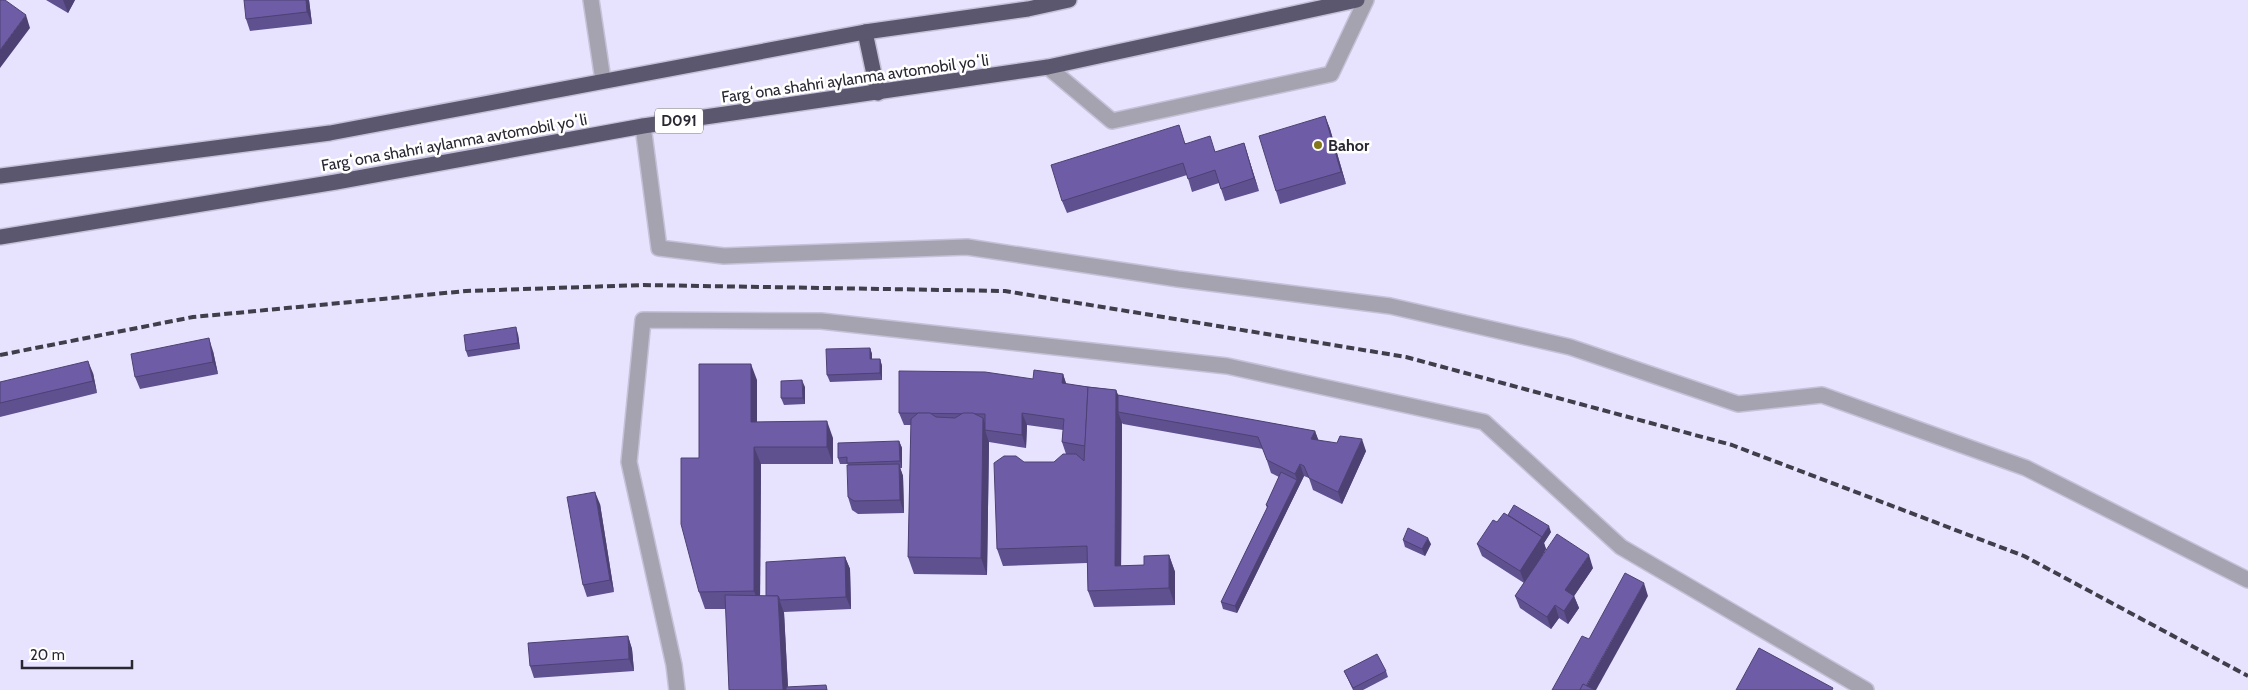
<svg xmlns="http://www.w3.org/2000/svg" width="2248" height="690" font-family="Cabin,sans-serif">
<style>
.lines{fill:none;stroke-linecap:round;stroke-linejoin:round}
.lane-casing{stroke:#c5c1d9;stroke-width:18}
.street-casing{stroke:#c5c1d9;stroke-width:18}
.highway-casing{stroke:#c5c1d9;stroke-width:18}
.lane{stroke:#a5a3af;stroke-width:15}
.street{stroke:#a5a3af;stroke-width:15}
.highway{stroke:#5b576e;stroke-width:15}
.rail{stroke:#403e4a;stroke-width:4;stroke-dasharray:8 4;stroke-linecap:butt}
.wall{fill:#5f508f}
.shaded-wall{fill:#4d4174}
.building{fill:#6e5da6;stroke:#4d4174}
.poi-dot{fill:#82771a;stroke:#fff;stroke-width:2}
.labels{text-anchor:middle;stroke-width:5;stroke-linejoin:round;paint-order:stroke}
.shield{fill:#fff;stroke:#696870;stroke-width:1}
.shield-label{font-size:15px;font-weight:bold;fill:#292732}
.street-label{font-size:16px;fill:#292732;stroke:#fff}
.poi-label{font-size:16px;font-weight:bold;fill:#292732;stroke:#fff;text-anchor:start}
</style>
<rect width="100%" height="100%" fill="#e7e3fe"/>
<g class="lines">
<g class="lane-casing">
<g id="lane">
<polyline points="1048,67 1112,121 1331,74 1366,0"/>
<polyline points="643,126 659,248 724,256 967,247 1178,279 1390,306 1570,347 1738,404 1822,395 2026,468 2248,580"/>
</g>
</g>
<g class="street-casing">
<g id="street">
<polyline points="591,0 603,80"/>
<polyline points="677,690 674,665 629,462 643,320 821,321 1227,366 1484,422 1621,547 1866,690"/>
</g>
</g>
<g class="highway-casing">
<g id="highway">
<polyline points="865,32 878,93"/>
<polyline points="0,176 330,133 865,32 1028,9 1069,0"/>
<polyline points="0,237 336,182 643,126 1048,67 1357,0"/>
</g>
</g>
<use href="#lane" class="lane"/>
<use href="#street" class="street"/>
<use href="#highway" class="highway"/>
<polyline class="rail" points="0,355 193,317 466,291 643,285 1005,291 1406,357 1732,445 2024,556 2248,676"/>
</g>
<g class="wall">
<polygon points="46,0 75,0 68,13"/>
<polygon points="309,0 312,24 250,31 246,19"/>
<polygon points="1325,116 1330,129 1346,184 1280,204 1276,191"/>
<polygon points="1185,143 1216,152 1244,143 1259,191 1225,201 1219,183 1192,192 1187,175 1067,213 1062,201"/>
<polygon points="518,334 520,349 468,357 466,351"/>
<polygon points="870,348 872,354 872,359 880,359 882,366 882,380 830,382 827,375"/>
<polygon points="213,351 218,374 140,389 135,377"/>
<polygon points="93,373 97,393 0,417 0,382"/>
<polygon points="1063,374 1066,384 1116,390 1118,395 1315,431 1318,440 1366,451 1342,504 1313,490 1309,478 1304,476 1237,613 1223,609 1221,602 1267,508 1266,505 1279,477 1271,473 1263,449 1123,424 1122,423 1121,566 1144,565 1169,555 1175,572 1175,605 1094,607 1088,591 1087,563 1003,566 997,549 1024,462 1054,462 1066,454 1062,442 1063,430 1027,425 1026,448 989,442 987,575 914,574 908,557 911,425 904,425 899,413 1033,379"/>
<polygon points="757,380 757,422 833,438 833,464 761,464 760,596 766,596 845,557 850,569 851,609 784,612 788,686 729,690 726,609 705,609 699,592 699,458"/>
<polygon points="805,387 805,404 784,405 781,398"/>
<polygon points="899,441 902,448 902,468 900,468 903,476 904,513 858,514 852,510 848,497 848,464 840,464 838,458"/>
<polygon points="600,504 614,592 587,597 583,585"/>
<polygon points="1508,515 1551,532 1544,543 1546,549 1537,565 1593,568 1574,596 1579,608 1568,624 1559,618 1551,629 1520,608 1515,596 1524,583 1482,556 1477,544 1497,522"/>
<polygon points="1403,540 1431,544 1425,556 1405,547"/>
<polygon points="628,636 632,649 634,671 534,678 530,666"/>
<polygon points="1344,671 1386,671 1388,677 1363,690 1353,690"/>
</g>
<g class="shaded-wall">
<polygon points="63,0 75,0 68,13"/>
<polygon points="306,0 309,0 312,24 307,12"/>
<polygon points="26,15 30,28 0,68 0,50"/>
<polygon points="1325,116 1330,129 1346,184 1341,172"/>
<polygon points="1244,143 1248,156 1259,191 1254,178"/>
<polygon points="516,327 518,334 520,349 518,343"/>
<polygon points="209,338 213,351 218,374 213,362"/>
<polygon points="870,348 872,354 872,366 870,359"/>
<polygon points="880,359 882,366 882,380 880,373"/>
<polygon points="88,361 93,373 97,393 93,381"/>
<polygon points="751,364 757,380 757,439 751,422"/>
<polygon points="1063,374 1067,386 1062,383"/>
<polygon points="802,380 805,387 805,404 803,398"/>
<polygon points="1116,390 1123,407 1118,412 1122,423 1121,583 1115,566"/>
<polygon points="1022,413 1027,425 1026,448 1022,435"/>
<polygon points="983,418 988,431 985,430 989,442 987,575 981,558"/>
<polygon points="827,421 833,438 833,464 827,447"/>
<polygon points="1315,431 1320,444 1311,439"/>
<polygon points="1362,439 1366,451 1342,504 1338,492"/>
<polygon points="899,441 902,448 902,468 900,461"/>
<polygon points="754,447 761,464 760,608 754,591"/>
<polygon points="899,464 903,476 904,513 900,500"/>
<polygon points="1300,464 1304,476 1237,613 1235,606 1297,480 1295,474"/>
<polygon points="595,492 600,504 614,592 610,580"/>
<polygon points="1549,526 1551,532 1544,543 1546,549 1525,584 1520,571"/>
<polygon points="1428,538 1431,544 1425,556 1422,549"/>
<polygon points="1169,555 1175,572 1175,605 1169,588"/>
<polygon points="1589,555 1593,568 1570,602 1565,590"/>
<polygon points="845,557 850,569 851,609 846,597"/>
<polygon points="1644,583 1648,596 1596,690 1584,690"/>
<polygon points="778,596 784,613 788,690 783,690"/>
<polygon points="1574,596 1579,608 1568,624 1564,611"/>
<polygon points="1555,605 1559,618 1551,629 1547,617"/>
<polygon points="628,636 632,649 634,671 629,659"/>
</g>
<g class="building">
<polygon points="0,0 5,0 26,15 0,50"/>
<polygon points="244,0 306,0 307,12 246,19"/>
<polygon points="1325,116 1341,172 1276,191 1259,136"/>
<polygon points="1179,125 1185,144 1210,136 1215,152 1244,143 1254,178 1221,189 1215,170 1188,179 1183,163 1062,201 1051,165"/>
<polygon points="516,327 518,343 466,351 464,335"/>
<polygon points="209,338 213,362 135,377 131,354"/>
<polygon points="870,348 870,359 880,359 880,373 827,375 826,349"/>
<polygon points="88,361 93,381 0,403 0,382"/>
<polygon points="699,364 751,364 751,422 827,421 827,447 754,447 754,591 699,592 681,524 681,458 699,458"/>
<polygon points="1034,370 1063,374 1062,383 1088,387 1085,446 1062,442 1064,419 1022,413 1022,435 985,430 985,414 899,413 899,371 985,372 1033,379"/>
<polygon points="802,380 803,398 781,398 781,381"/>
<polygon points="1088,387 1116,390 1115,566 1144,565 1144,556 1169,555 1169,588 1088,591 1087,546 997,549 994,463 1004,456 1016,456 1024,462 1054,462 1063,454 1076,454 1084,461"/>
<polygon points="1118,395 1315,431 1311,439 1337,443 1340,436 1362,439 1338,492 1309,478 1304,466 1300,464 1295,474 1267,460 1258,437 1118,412"/>
<polygon points="918,413 930,413 936,417 955,418 963,413 973,413 983,418 981,558 908,557 911,419"/>
<polygon points="899,441 900,461 847,463 847,457 838,458 838,443"/>
<polygon points="899,464 900,500 854,501 848,497 847,465"/>
<polygon points="1281,472 1297,480 1235,606 1221,602 1268,506 1266,505"/>
<polygon points="595,492 610,580 583,585 567,497"/>
<polygon points="1514,505 1549,526 1542,537 1508,515"/>
<polygon points="1504,513 1542,537 1520,571 1477,544 1493,520 1497,522"/>
<polygon points="1408,528 1428,538 1422,549 1403,540"/>
<polygon points="1557,534 1589,555 1565,590 1574,596 1564,611 1555,605 1547,617 1515,596"/>
<polygon points="845,557 846,597 780,600 778,596 766,596 766,562"/>
<polygon points="1625,573 1644,583 1586,686 1583,684 1580,690 1552,690 1582,636 1589,639"/>
<polygon points="725,595 778,596 783,690 729,690"/>
<polygon points="628,636 629,659 530,666 528,643"/>
<polygon points="1759,648 1833,688 1832,690 1736,690"/>
<polygon points="1377,654 1386,671 1353,688 1344,671"/>
<polygon points="1583,684 1595,690 1580,690"/>
<polygon points="826,685 827,690 786,690 786,687"/>
</g>
<circle class="poi-dot" cx="1318" cy="145" r="5"/>
<g class="labels">
<rect class="shield" x="655" y="108.5" width="48" height="25" rx="4"/>
<g class="shield-label">
<text x="679" y="126">D091</text>
</g>
<g class="street-label">
<text transform="translate(855 78) rotate(-8)" y="6">Fargʻona shahri aylanma avtomobil yoʻli</text>
<text transform="translate(454 142) rotate(-10)" y="6">Fargʻona shahri aylanma avtomobil yoʻli</text>
</g>
<g class="poi-label">
<text x="1328" y="151">Bahor</text>
</g>
</g>
<path d="M22 660v8h110v-8" fill="none" stroke="#292732" stroke-width="2.5"/>
<text x="30" y="660" font-size="15" fill="#292732" stroke="#ffffff" stroke-width="4" paint-order="stroke">20 m</text>
</svg>
